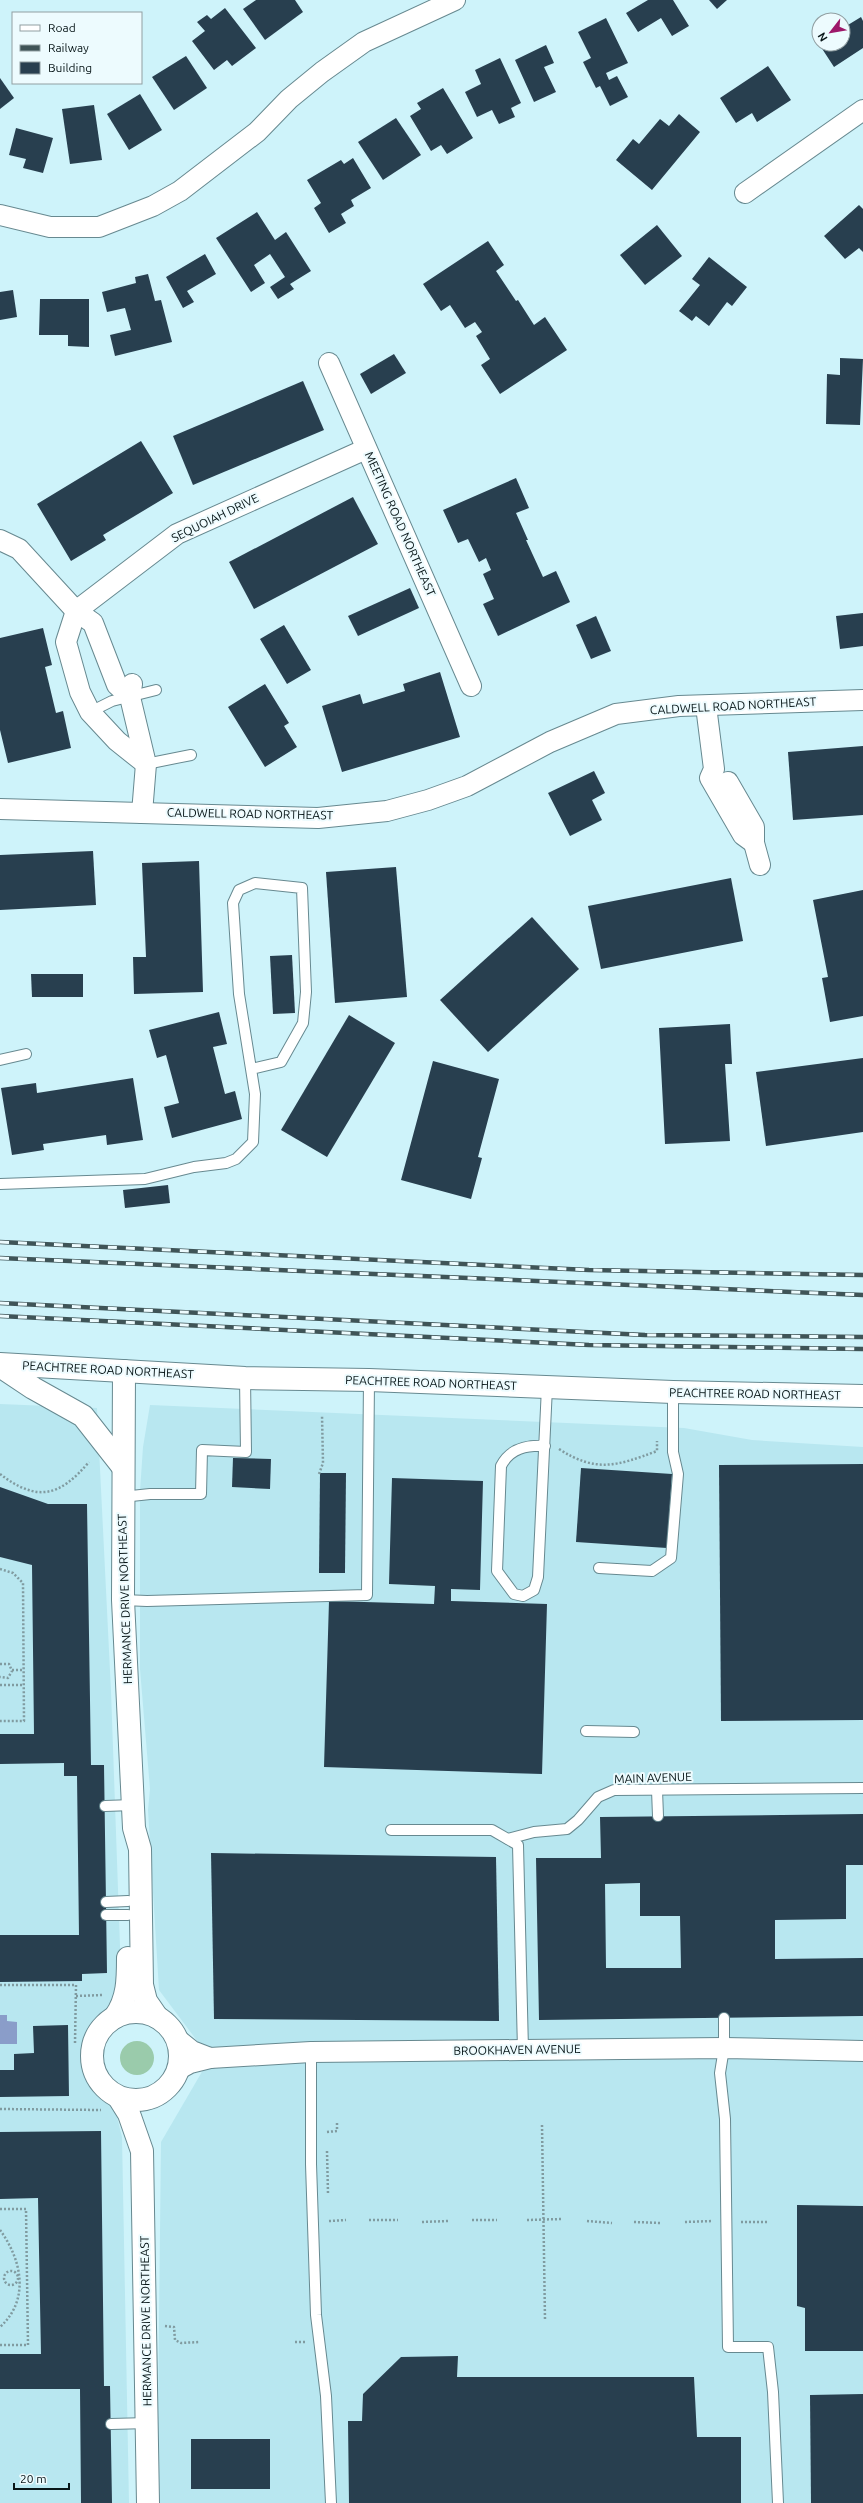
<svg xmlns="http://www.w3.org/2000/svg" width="863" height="2503" font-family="Ubuntu,sans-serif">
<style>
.built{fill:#b8e7f0}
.green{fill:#9acbab}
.water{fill:#8a9dc9}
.building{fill:#283f4f;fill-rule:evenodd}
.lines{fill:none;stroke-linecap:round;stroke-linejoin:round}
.lane-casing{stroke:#678990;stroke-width:12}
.street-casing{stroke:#678990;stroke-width:22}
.secondary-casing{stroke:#678990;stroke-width:24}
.highway-casing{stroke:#678990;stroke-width:24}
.path{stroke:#809ba0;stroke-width:2.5;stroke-dasharray:2 2;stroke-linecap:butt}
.lane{stroke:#fff;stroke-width:10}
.street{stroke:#fff;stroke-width:20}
.secondary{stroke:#fff;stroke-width:22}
.highway{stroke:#fff;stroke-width:22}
.rail-casing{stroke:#3f5457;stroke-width:4.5}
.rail{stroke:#edfbfe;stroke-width:3;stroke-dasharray:9;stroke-linecap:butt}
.labels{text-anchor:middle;stroke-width:4;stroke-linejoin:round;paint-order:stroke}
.street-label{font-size:12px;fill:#081618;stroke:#edfbfe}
</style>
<rect width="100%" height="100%" fill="#cef3fa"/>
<g class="built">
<polygon points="0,1404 97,1408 111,1691 121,1974 118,1991 110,2007 89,2032 84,2063 91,2081 116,2113 122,2137 129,2503 0,2503"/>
<polygon points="150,1405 684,1428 752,1440 863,1447 863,2503 157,2503 161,2142 210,2058 159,1990 148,1810 150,1789 140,1669 140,1491 143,1447"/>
</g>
<circle class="green" cx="137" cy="2058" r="17"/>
<polygon class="water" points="0,2015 7,2015 7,2021 17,2022 17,2044 0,2044"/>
<g class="building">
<polygon points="256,0 295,0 303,12 265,40 243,9"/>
<polygon points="648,0 673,0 689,26 672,36 661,18 638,32 626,13"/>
<polygon points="709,0 727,0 717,9"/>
<polygon points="225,8 256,48 232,66 227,60 214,70 192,41 205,31 197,22 207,15 211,19"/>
<polygon points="861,17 863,21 863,48 834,67 819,44 843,44 843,28"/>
<polygon points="606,18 628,63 606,73 609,80 617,76 628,97 610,106 600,86 596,88 583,62 591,58 578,32"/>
<polygon points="546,45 554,63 544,67 556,92 534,102 515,60"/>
<polygon points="186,56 207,88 174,110 152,77"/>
<polygon points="500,58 521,103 511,108 515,117 499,124 492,110 477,117 465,92 481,84 475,70"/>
<polygon points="768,66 791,100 757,122 752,113 736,123 720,98"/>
<polygon points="0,78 14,98 0,109"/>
<polygon points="443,88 473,138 447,154 441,145 431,151 410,116 421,109 417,103"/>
<polygon points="140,94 162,130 129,150 107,114"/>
<polygon points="94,105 102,160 70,164 62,109"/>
<polygon points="679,114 700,132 652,190 616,160 633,139 639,144 660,119 669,126"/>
<polygon points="396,118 421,155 383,180 358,142"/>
<polygon points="16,128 53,138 43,173 23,168 26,159 9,155"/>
<polygon points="353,158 371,188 351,200 354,206 341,214 346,223 329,233 314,208 321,203 307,180 341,160 344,164"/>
<polygon points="859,205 863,209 863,252 859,248 845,259 824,236"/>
<polygon points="257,212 275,240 286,232 311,271 290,284 294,289 278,299 270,287 285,277 270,254 254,265 265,283 251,292 216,238"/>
<polygon points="657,225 682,256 645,285 620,255"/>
<polygon points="488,241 504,265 496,271 516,301 518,300 534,325 545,317 567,350 500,394 481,365 490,359 476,336 482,332 475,322 465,328 450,305 441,311 423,284"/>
<polygon points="205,254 216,274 187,291 194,302 183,308 166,277"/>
<polygon points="709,257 747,287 732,306 727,302 709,326 696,316 692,321 679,311 700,285 692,279"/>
<polygon points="148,274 155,301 161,300 172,342 115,356 110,335 131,330 125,308 107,312 102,292 136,283 135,277"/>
<polygon points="13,290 17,317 0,320 0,292"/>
<polygon points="40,299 89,299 89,347 68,346 68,335 39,335"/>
<polygon points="394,354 406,373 371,394 360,374"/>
<polygon points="840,358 863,359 860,425 826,424 827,374 840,375"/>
<polygon points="303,381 324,430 193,485 173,436"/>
<polygon points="141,441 173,493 103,535 106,540 71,561 37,504"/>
<polygon points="516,478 529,508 516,513 528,540 526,540 543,577 556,571 570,602 498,636 483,604 494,599 483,574 491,570 486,558 479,562 468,539 458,543 443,510"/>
<polygon points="353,497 378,544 254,609 229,562"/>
<polygon points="410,588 419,608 358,636 348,616"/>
<polygon points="863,613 863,646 840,649 836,616"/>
<polygon points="596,616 611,651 591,659 576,625"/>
<polygon points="284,625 311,670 287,684 260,639"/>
<polygon points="43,628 52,665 45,667 56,713 63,711 71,748 8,763 0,730 0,638"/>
<polygon points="440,672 460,737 342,772 322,706 360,694 363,704 405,691 403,684"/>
<polygon points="265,684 289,723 284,726 297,747 265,767 228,707"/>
<polygon points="863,746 863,815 793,820 788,752"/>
<polygon points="594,771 605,793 592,800 602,820 570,836 548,793"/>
<polygon points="93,851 96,905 0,910 0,855"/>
<polygon points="199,861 203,992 134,994 133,957 146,957 142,863"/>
<polygon points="396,867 407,997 335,1003 326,872"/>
<polygon points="731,878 743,941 601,969 588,906"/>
<polygon points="863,890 863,1016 830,1022 822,978 828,977 813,900"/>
<polygon points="532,917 579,969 488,1052 440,1000"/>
<polygon points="292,955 295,1013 273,1014 270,956"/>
<polygon points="31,974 83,974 83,997 32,997"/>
<polygon points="219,1012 227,1044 213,1047 225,1094 235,1091 242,1119 172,1138 164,1107 179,1103 166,1055 157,1058 149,1030"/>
<polygon points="349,1015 395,1043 327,1157 281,1130"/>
<polygon points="730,1024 732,1064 725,1064 730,1141 665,1144 659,1028"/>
<polygon points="863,1058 863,1132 766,1146 756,1072"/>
<polygon points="433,1061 499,1079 478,1157 482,1158 471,1199 401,1180"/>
<polygon points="133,1078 143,1140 107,1145 106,1135 43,1144 44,1150 12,1155 1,1088 36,1083 37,1093"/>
<polygon points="168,1185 170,1203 125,1208 123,1190"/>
<polygon points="233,1458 271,1459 270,1489 232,1487"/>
<polygon points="863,1464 863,1720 721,1721 719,1465"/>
<polygon points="581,1468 672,1474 667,1548 576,1542"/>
<polygon points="320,1473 346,1473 345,1573 319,1573"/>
<polygon points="392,1478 483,1481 480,1590 451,1589 451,1601 547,1604 542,1774 324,1767 329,1601 434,1604 435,1586 389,1584"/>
<polygon points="0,1487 48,1504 87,1504 91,1765 104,1765 107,1973 82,1974 82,1981 0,1982 0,1935 79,1935 77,1776 64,1776 64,1763 0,1764 0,1734 34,1734 32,1565 0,1557"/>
<path d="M863,1814V1865H846V1919L775,1920V1959L863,1958V2016L539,2020L536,1858H601L600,1817ZM640,1883V1916H680L681,1968H606L605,1884Z"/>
<polygon points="211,1853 496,1857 499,2021 214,2019"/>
<polygon points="68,2025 69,2096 0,2097 0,2070 14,2070 14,2054 34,2053 33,2026"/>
<polygon points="101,2131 104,2386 110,2386 112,2503 81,2503 80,2389 0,2389 0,2354 41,2354 38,2198 0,2199 0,2132"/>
<polygon points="797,2205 863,2206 863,2351 805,2351 805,2308 797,2306"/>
<polygon points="458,2356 457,2377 694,2377 697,2437 741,2437 741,2503 349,2503 348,2421 362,2421 363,2394 401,2357"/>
<polygon points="863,2394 863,2503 811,2503 810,2395"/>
<rect x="191" y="2439" width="79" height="50"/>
</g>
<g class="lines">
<g class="lane-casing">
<g id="lane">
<polyline points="90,712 112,701 156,690"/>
<polyline points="146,764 191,755"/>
<polyline points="0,1060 26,1054"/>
<polyline points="0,1184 145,1179 194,1167 226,1163 236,1159 253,1142 255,1094 239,994 233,903 239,890 255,883 302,888 306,992 303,1023 281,1062 251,1069"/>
<path d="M545,1446C527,1445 510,1448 501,1466L497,1571L514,1594L523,1596L534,1590L538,1577L547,1387"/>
<polyline points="122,1497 150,1494 201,1494 202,1450 246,1452 245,1378"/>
<polyline points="599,1568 652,1571 671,1558 678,1474 673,1452 673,1392"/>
<polyline points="123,1600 147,1601 367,1595 369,1380"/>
<polyline points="586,1731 634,1732"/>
<polyline points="657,1790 658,1816"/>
<polyline points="105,1806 133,1805"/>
<polyline points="391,1830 492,1830 518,1845 523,2050"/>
<polyline points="508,1839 534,1832 567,1829 578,1820 598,1797 614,1790 863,1788"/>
<polyline points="106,1902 128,1901"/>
<polyline points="106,1915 128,1915"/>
<polyline points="724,2018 724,2048 720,2073 725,2119 728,2347 768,2347 773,2392 778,2503"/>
<polyline points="311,2052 311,2164 316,2315 326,2396 331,2503"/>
<polyline points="111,2424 148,2423"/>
</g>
</g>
<g class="street-casing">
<g id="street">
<polyline points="745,193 863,110"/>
<polyline points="0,215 50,227 99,227 153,206 180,191 257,132 289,99 322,72 364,42 455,0"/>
<polyline points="329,363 471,686"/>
<polyline points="0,540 19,549 76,611 93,623 117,685 130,697"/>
<polyline points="132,684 130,697 146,764 142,813"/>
<polyline points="706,706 714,769 710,778 743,835 754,843"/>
<polyline points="146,764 117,741 90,712 80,692 66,642 76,611 177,534 366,449"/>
<polyline points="728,782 754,827 754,843 760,865"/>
<polyline points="0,809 318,818 387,811 428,800 467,786 550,742 616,714 679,706 863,700"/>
<polyline points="177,2039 192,2051 210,2058 311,2052 523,2050 724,2048 863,2051"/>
<polyline points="179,2069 190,2063 210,2058"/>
</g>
</g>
<g class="secondary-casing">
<g id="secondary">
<polyline points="124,1371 123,1600 134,1828 140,1849 142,1985 146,2001 157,2017"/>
<circle cx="136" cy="2056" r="44"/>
<path d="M115,2017C128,1999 128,1979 128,1958"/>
<polyline points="119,2098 129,2114 142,2151 148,2503"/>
</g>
</g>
<g class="highway-casing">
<g id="highway">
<polyline points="0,1364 245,1378 369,1380 673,1392 863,1396"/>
<polyline points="0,1366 33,1388 83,1416 123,1467"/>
</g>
</g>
<g class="path">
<path d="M559,1449C596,1473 617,1466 657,1451V1441"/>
<path d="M0,1474C38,1503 60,1496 89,1462"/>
<polyline points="319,1474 323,1463 322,1415"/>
<polyline points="0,1569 13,1573 23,1583 24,1721 0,1721"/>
<polyline points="0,1664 9,1664 12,1671 8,1678 0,1677"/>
<polyline points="12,1670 24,1670"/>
<polyline points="0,1685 24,1685"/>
<polyline points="0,1985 76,1985 75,2043"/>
<polyline points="76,1996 103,1995"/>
<polyline points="0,2109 101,2110"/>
<polyline points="542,2125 545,2320"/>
<polyline points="327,2132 337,2131 337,2123"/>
<polyline points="327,2151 328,2194"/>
<polyline points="0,2209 26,2209 28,2345 0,2345"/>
<polyline points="369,2220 398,2220"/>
<polyline points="472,2220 497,2220"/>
<polyline points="527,2220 562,2219"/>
<polyline points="329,2221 346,2220"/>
<polyline points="587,2221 612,2223"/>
<polyline points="422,2222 448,2221"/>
<polyline points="634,2222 661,2223"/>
<polyline points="685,2222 713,2221"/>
<polyline points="741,2222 769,2222"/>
<path d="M0,2230C22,2260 30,2300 0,2327"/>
<circle cx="11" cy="2278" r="7"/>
<polyline points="165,2326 174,2327 175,2340 181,2343 199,2342"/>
<polyline points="295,2342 306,2342"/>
</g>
<use href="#lane" class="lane"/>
<use href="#street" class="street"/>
<use href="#secondary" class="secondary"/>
<use href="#highway" class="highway"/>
<g class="rail-casing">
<g id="rail">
<polyline points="0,1242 589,1270 863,1275"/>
<polyline points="0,1258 863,1295"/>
<polyline points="0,1303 645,1335 863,1337"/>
<polyline points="0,1316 589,1345 863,1349"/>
</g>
</g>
<use href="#rail" class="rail"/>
</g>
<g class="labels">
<g class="street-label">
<text transform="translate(215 518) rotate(-26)" y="4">SEQUOIAH DRIVE</text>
<text transform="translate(400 524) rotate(66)" y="4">MEETING ROAD NORTHEAST</text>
<text transform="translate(733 706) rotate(-3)" y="4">CALDWELL ROAD NORTHEAST</text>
<text transform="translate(250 814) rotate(1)" y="4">CALDWELL ROAD NORTHEAST</text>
<text transform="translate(108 1370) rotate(3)" y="4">PEACHTREE ROAD NORTHEAST</text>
<text transform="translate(431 1383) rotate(2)" y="4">PEACHTREE ROAD NORTHEAST</text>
<text transform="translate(755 1394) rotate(1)" y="4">PEACHTREE ROAD NORTHEAST</text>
<text transform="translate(125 1599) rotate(-92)" y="4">HERMANCE DRIVE NORTHEAST</text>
<text transform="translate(653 1778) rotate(-2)" y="4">MAIN AVENUE</text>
<text transform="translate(517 2050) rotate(-1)" y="4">BROOKHAVEN AVENUE</text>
<text transform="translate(146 2321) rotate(-91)" y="4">HERMANCE DRIVE NORTHEAST</text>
</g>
</g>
<rect x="12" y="12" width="130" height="72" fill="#edfbfe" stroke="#919fa2"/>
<rect x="20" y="25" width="20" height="6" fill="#ffffff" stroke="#919fa2"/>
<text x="48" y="32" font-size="12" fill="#081618">Road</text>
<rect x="20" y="45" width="20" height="6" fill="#3f5457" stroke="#919fa2"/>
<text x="48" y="52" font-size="12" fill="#081618">Railway</text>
<rect x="20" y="62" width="20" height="12" fill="#283f4f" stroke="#919fa2"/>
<text x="48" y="72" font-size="12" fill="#081618">Building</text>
<g transform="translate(831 32) rotate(239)"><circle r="19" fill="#edfbfe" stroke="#919fa2"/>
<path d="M0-3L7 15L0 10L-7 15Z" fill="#9d186a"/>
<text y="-6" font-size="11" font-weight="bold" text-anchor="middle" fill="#081618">N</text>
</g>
<path d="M14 2483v6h55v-6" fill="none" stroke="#081618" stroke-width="2"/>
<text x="20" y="2483" font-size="12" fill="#081618" stroke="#edfbfe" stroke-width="3" paint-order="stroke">20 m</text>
</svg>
